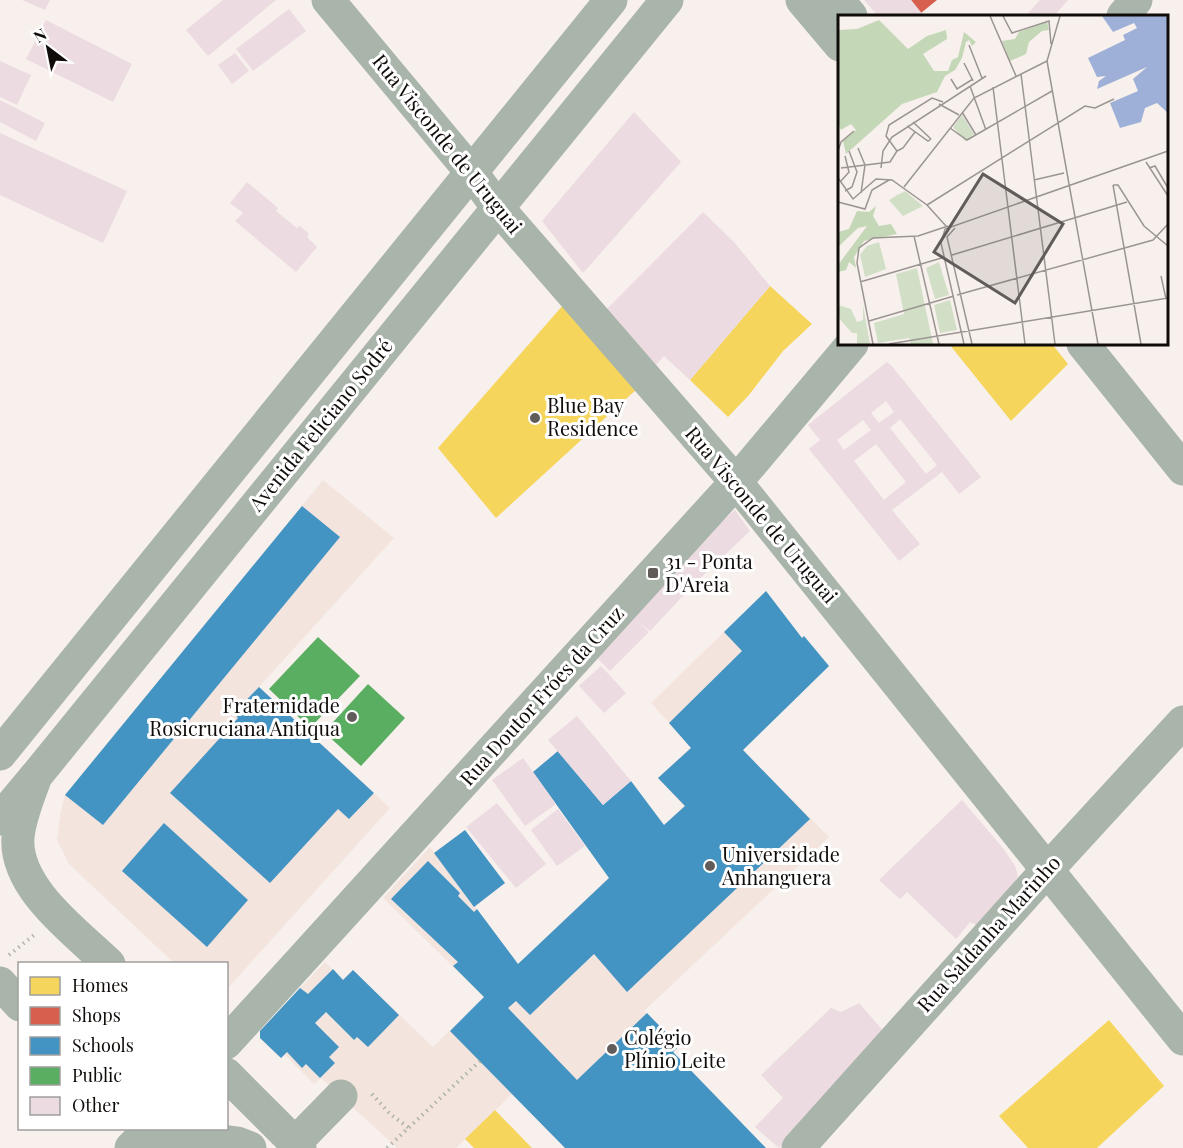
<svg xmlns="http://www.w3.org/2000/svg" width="1183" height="1148" font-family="'Playfair Display',serif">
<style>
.built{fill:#f3e4dd}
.homes{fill:#f6d55c}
.shops{fill:#d6604d}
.schools{fill:#4393c3}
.public{fill:#5aae61}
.building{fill:#ecdbe1;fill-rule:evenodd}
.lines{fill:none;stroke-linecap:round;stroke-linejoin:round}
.path{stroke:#afb4ac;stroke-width:4;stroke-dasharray:1.5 4.5;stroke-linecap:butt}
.minor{stroke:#a9b4ab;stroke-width:33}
.major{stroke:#a9b4aa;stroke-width:33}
.poi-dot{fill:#615c59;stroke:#fff;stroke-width:2}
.labels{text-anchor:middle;stroke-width:6;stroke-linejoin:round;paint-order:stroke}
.street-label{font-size:20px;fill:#100c0a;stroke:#fff}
.poi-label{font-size:20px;fill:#100c0a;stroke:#fff;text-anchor:start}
.inset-road{fill:none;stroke:#9b9592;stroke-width:1.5}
.view{fill:#615c59;fill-opacity:0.15;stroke:#615c59;stroke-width:3}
.inset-edge{fill:none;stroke:#100c0a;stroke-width:3}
</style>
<rect width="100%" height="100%" fill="#f8f0ed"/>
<g class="built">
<polygon points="323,480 394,538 259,687 390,808 227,989 226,964 174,963 69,864 57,840 60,816 65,795"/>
<polygon points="766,591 802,638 804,636 829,666 743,750 829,837 644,1011 679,1046 673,1052 742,1123 513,1093 456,1148 397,1148 321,1078 314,1084 285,1055 281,1058 260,1038 260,1031 325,962 343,979 353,970 433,1047 484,997 383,898 430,847 518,964 684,806 658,778 691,747 651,703"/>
</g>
<g class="homes">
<polygon points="770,286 812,324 783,351 749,395 728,417 690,380"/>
<polygon points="564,304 638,388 496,518 438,448"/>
<polygon points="949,344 1052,344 1068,364 1011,421"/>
<polygon points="1109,1020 1164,1086 1097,1148 1028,1148 999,1116"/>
<polygon points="495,1110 532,1148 474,1148 465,1139"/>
</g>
<polygon class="shops" points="911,0 937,0 921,13"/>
<g class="schools">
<polygon points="302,506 340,537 103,825 65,795"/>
<polygon points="766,591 802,638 804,636 829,666 743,750 810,819 627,992 594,954 530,1015 516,1001 508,1008 577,1080 647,1013 679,1046 673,1052 766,1148 565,1148 450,1031 484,997 453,966 458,962 391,899 428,861 460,893 458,896 474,912 477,909 518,964 609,878 533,772 558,751 603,805 631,781 664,825 685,806 658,778 691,748 669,723 742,651 724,632"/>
<polygon points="259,687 374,793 349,819 338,809 270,883 170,793 238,718 234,713"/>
<polygon points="164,823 248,900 207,947 122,871"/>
<polygon points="465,830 505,883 474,907 434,853"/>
<polygon points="333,969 343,980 353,970 399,1015 368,1047 357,1037 354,1040 326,1012 315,1023 339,1047 329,1057 335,1063 320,1078 306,1064 302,1068 287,1052 281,1058 260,1038 260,1031 300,988 308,994"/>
</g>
<g class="public">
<polygon points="318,637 360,676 310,728 269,689"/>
<polygon points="368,684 405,718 361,766 324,732"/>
</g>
<g class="building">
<polygon points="22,0 50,0 45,10"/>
<polygon points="223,0 276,0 208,56 186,30"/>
<polygon points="864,0 911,0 924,16 878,16"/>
<polygon points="1040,0 1068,0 1054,16 1026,16"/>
<polygon points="289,9 306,31 253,71 236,49"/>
<polygon points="46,20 132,64 113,102 26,59"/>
<polygon points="235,53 249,71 232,84 218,65"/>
<polygon points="0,61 31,75 17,105 0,97"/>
<polygon points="0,100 45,123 36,141 0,122"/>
<polygon points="634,112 681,162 583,273 542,221"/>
<polygon points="0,133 127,191 103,243 0,195"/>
<polygon points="247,182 278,208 276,211 297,228 300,226 309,234 307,237 317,247 296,272 235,221 243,213 230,203"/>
<polygon points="703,212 734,242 770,286 690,380 664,356 656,365 606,310"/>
<path d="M887,362L891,365L981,477L959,494L942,472L892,510L920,544L899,561L809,449L820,440L808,425ZM886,401L894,412L879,423L871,413ZM900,419L937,465L926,474L890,428ZM863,420L871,430L844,450L837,440ZM876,444L906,482L884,500L854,461Z"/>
<polygon points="735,510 750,531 694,584 650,631 638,621 649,632 610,671 596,657 700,542"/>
<polygon points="601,666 626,693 604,713 579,686"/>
<polygon points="577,716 631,781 603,805 548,740"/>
<polygon points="523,758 556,804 525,826 492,780"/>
<polygon points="962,800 1002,847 1015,866 1018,876 1013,886 976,925 970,922 956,939 907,892 900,899 879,880"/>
<polygon points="497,803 546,864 516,888 466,827"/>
<polygon points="558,809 585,846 557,866 531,830"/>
<polygon points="859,1003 886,1034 810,1119 779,1148 755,1127 783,1098 761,1075 831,1008 841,1012"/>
</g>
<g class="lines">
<g class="path">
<polyline points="9,955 34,935"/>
<polyline points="372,1094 390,1114 409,1128"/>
<polyline points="387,1148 480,1061"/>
</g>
<g class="minor">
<polyline points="328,0 472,173 498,208 736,482 1183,1039"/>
<polyline points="802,0 840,45"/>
<polyline points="838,0 851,16"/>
<polyline points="1123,16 1136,0"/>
<polyline points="1083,344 1183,469"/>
<polyline points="0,819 35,777"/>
<polyline points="226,1043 736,482 852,344"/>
<polyline points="295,1143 341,1096"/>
<polyline points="131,1148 148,1131 237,1143 250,1148"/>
</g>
<g class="major">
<polyline points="0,754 611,0"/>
<path d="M109,964C76,932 14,888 18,837C20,816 29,796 36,776L667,0"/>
<polyline points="0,983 20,1005"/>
<polyline points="226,1074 300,1148"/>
<polyline points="146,1128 165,1148"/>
<polyline points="798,1148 1048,869 1183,722"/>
</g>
</g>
<g class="poi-dot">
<circle cx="535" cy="418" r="6"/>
<rect x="647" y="567" width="12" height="12" rx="3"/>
<circle cx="352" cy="717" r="6"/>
<circle cx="710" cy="866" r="6"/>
<circle cx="612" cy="1049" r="6"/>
</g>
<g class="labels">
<g class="street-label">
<text transform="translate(447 144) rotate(51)" y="7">Rua Visconde de Uruguai</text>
<text transform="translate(321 425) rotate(-51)" y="7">Avenida Feliciano Sodré</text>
<text transform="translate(761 515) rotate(50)" y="7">Rua Visconde de Uruguai</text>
<text transform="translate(542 696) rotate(-48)" y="7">Rua Doutor Fróes da Cruz</text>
<text transform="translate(989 934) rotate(-48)" y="7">Rua Saldanha Marinho</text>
</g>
<g class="poi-label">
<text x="547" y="413">Blue Bay<tspan x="547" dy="23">Residence</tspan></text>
<text x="665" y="569">31 - Ponta<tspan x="665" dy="23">D'Areia</tspan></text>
<text x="340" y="713" text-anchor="end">Fraternidade<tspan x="340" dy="23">Rosicruciana Antiqua</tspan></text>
<text x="722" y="862">Universidade<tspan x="722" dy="23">Anhanguera</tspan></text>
<text x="624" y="1045">Colégio<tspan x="624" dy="23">Plínio Leite</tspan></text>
</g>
</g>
<g transform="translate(838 15)">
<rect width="330" height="330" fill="#f8f0ed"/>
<path d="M41,227L48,254L27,262L22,240L29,231ZM101,247L111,280L97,284L88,253ZM79,253L95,329H73L71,323L40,328L36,308L66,299L58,259ZM112,285L119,315L102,318L96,290ZM0,290L13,294L19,307L25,305V290L32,329H19V318H14L0,302Z" fill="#d2dfc7"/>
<path d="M41,5L70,34L89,21L108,15L109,24L85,39L96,56H110L114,45L120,42L126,17L138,27L134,31L131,25L128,27L124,43L117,55L107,61L99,77L64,89L8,139L5,126L18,115L13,109L3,115L0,109V15L19,14ZM209,7L211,15L204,16L191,27L188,39L172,46L164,26L177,24L181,17ZM38,191L35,201L41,211L53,209L59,219L26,226L16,242L18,253L11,247L8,255L0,257V250L29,211L20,213L0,232V217L11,214L19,196L31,197Z" fill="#c4d7b7"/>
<path d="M124,100L136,119L127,126L115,112ZM67,176L85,191L65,201L51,185Z" fill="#d2dfc7"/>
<path d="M60,179L72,194L65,200L52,186Z" fill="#d2dfc7"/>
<path d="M264,1H330V98L319,88L307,93L303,107L282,113L272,88L300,76L295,64L309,52L259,74L261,66L268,61L259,62L250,43L287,25L285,20L299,13L296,8L275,17Z" fill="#9eb0d7"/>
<path class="inset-road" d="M152,1L178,61M165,1L174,18L211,6L213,29M222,1L209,46L231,169M131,30L144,63M126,48L135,66M183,59L217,329M113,64L119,74L135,64M132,71L148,115M155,72L187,329M101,89L121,100M124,97L138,120M75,107L93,124M69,111L90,126L93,124M112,113L129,125L214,76M20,133L27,150L23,178M0,136L3,127L16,116M59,136L65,133L77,117M308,147L330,181M3,153L52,147L59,136L48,121L51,110L94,83L105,87M43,153L45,136L54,122L148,61M311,153L317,151L330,173M0,163L15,184L38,164L54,165L89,190L108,211M196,165L226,158M3,166L11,157L7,141M231,169L260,329M275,170L303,329M275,170H280L306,211L330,231M66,172L136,83L209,46M7,176L14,172L19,157L11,136M0,187L27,194L34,175L51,165M89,190L247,91L257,93L276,84M117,213L109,222L134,329M76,221L101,329M114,240L289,187M323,261L328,284M22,267L107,242M119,280L315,225L330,209M31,306L116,281M35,329L19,248L21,233L35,223L80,221L110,211M51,329L330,283M126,329L103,228L107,214L330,136"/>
<path class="view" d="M145,159L225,209L177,288L96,237Z"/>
<rect width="330" height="330" class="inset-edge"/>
</g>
<rect x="18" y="962" width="210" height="168" fill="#ffffff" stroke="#9f9e9d" stroke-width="1.5"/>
<rect x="30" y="977" width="30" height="18" fill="#f6d55c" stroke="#9f9e9d" stroke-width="1.5"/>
<text x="72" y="992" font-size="18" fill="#100c0a">Homes</text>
<rect x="30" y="1007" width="30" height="18" fill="#d6604d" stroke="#9f9e9d" stroke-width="1.5"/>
<text x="72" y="1022" font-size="18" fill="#100c0a">Shops</text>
<rect x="30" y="1037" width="30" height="18" fill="#4393c3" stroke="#9f9e9d" stroke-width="1.5"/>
<text x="72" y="1052" font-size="18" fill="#100c0a">Schools</text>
<rect x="30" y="1067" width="30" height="18" fill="#5aae61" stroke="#9f9e9d" stroke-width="1.5"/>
<text x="72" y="1082" font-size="18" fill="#100c0a">Public</text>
<rect x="30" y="1097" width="30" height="18" fill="#ecdbe1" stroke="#9f9e9d" stroke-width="1.5"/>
<text x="72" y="1112" font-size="18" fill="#100c0a">Other</text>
<g transform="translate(48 48) rotate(328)" stroke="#ffffff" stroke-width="4.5" paint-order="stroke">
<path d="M0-4.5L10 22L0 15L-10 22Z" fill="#100c0a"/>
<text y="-9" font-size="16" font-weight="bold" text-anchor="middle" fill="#100c0a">N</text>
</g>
</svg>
